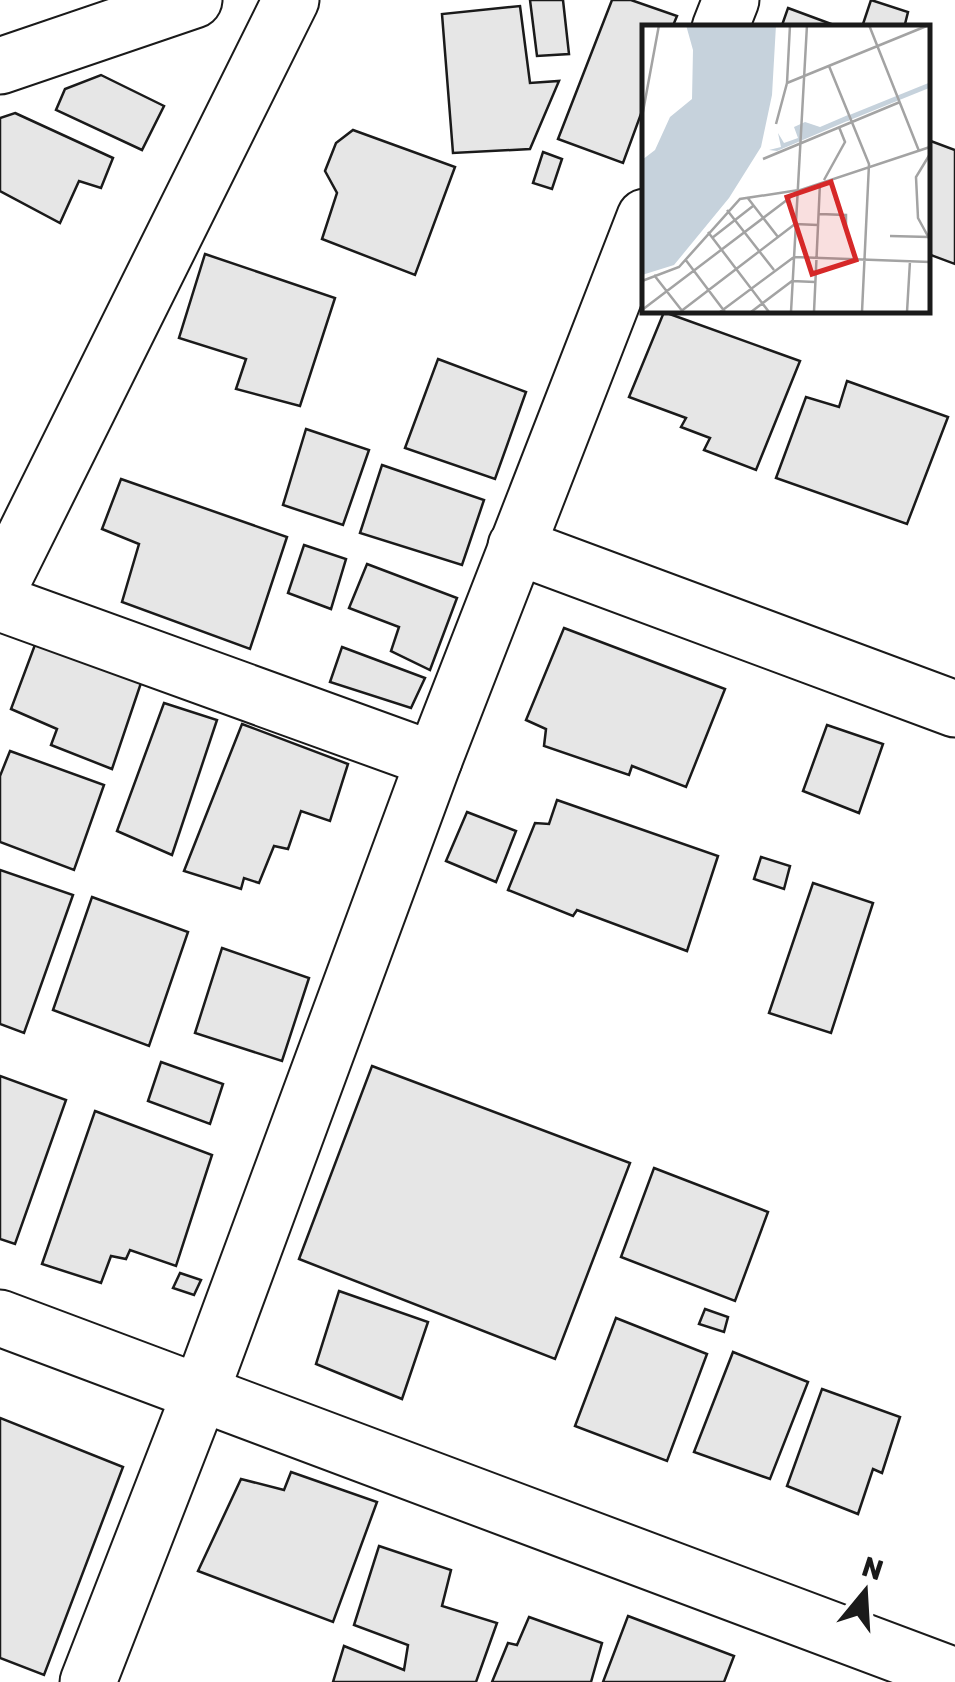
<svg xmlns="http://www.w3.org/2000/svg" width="955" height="1682" font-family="Rubik,sans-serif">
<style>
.building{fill:#e6e6e6;stroke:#1a1a1a;stroke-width:2.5}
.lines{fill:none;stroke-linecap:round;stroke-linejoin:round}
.minor-casing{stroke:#1a1a1a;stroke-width:59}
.major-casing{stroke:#1a1a1a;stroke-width:59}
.minor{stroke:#fff;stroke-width:55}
.major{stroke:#fff;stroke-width:55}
.inset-river{fill:none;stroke:#c6d2dc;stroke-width:5}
.inset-road{fill:none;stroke:#a3a3a3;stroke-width:2.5}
.view{fill:#d62828;fill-opacity:0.15;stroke:#d62828;stroke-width:5}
.inset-edge{fill:none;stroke:#1a1a1a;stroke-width:5}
</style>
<rect width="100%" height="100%" fill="#fff"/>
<g class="building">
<polygon points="530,0 563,0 569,54 537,56"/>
<polygon points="612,0 631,0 677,16 672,28 645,28 645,103 623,163 558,139"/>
<polygon points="871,0 908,12 904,28 873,28 863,24"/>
<polygon points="520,6 530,83 559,81 530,149 453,153 442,14"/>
<polygon points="788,8 842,28 781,28"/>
<polygon points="101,75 164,106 142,150 56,110 65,89"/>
<polygon points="15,113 113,158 101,188 79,181 60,223 0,191 0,118"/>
<polygon points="353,130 455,167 415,275 322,239 337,193 325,171 336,143"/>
<polygon points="928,140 955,150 955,264 928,254"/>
<polygon points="543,152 562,159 552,189 533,183"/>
<polygon points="205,254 335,298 300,406 236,389 246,359 179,338"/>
<polygon points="664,312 800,361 756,470 704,450 710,438 681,427 686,418 629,397"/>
<polygon points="438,359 526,392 495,479 405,448"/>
<polygon points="847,381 948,417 907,524 776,478 806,397 839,407"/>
<polygon points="306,429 369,450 343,525 283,505"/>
<polygon points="382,465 484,500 462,565 360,533"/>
<polygon points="121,479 287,537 250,649 122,602 139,544 102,529"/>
<polygon points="304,545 346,559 331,609 288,593"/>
<polygon points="367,564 457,598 430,670 391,651 399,627 349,608"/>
<polygon points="564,628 725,689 686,787 632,766 629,775 544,746 546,729 526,720"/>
<polygon points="36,642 142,680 112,769 51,745 57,729 11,709"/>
<polygon points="342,647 425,678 411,708 330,682"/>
<polygon points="164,703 217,720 172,855 117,831"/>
<polygon points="242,724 348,764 330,821 301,811 288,849 274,846 259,883 244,878 241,889 184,871"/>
<polygon points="827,725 883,744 859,813 803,791"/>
<polygon points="10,751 104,785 74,870 0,842 0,776"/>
<polygon points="557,800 718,856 687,951 577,910 573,916 508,890 535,823 549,824"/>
<polygon points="467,812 516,831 496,882 446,861"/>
<polygon points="761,857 790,866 784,889 754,879"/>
<polygon points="0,870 73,895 24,1033 0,1024"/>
<polygon points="813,883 873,903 831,1033 769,1013"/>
<polygon points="92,897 188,932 149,1046 53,1010"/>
<polygon points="222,948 309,978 282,1061 195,1033"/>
<polygon points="161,1062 223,1084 210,1124 148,1101"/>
<polygon points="372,1066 630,1163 555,1359 299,1259"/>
<polygon points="0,1076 66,1100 15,1244 0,1239"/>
<polygon points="95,1111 212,1155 176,1266 130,1250 126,1259 111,1256 101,1283 42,1264"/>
<polygon points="654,1168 768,1212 735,1301 621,1257"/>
<polygon points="180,1273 201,1280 194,1295 173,1288"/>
<polygon points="339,1291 428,1322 402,1399 316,1364"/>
<polygon points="705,1309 728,1317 724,1332 699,1324"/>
<polygon points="616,1318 707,1354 667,1461 575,1426"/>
<polygon points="733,1352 808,1382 770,1479 694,1452"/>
<polygon points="822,1389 900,1417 882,1473 873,1469 858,1514 787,1486"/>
<polygon points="0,1418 123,1467 44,1675 0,1658"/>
<polygon points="291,1472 377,1502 333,1622 198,1571 241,1479 284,1490"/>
<polygon points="379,1546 451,1570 442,1606 497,1623 476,1682 333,1682 344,1646 404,1670 408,1645 354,1625"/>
<polygon points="628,1616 734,1656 724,1682 603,1682"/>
<polygon points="529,1617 602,1643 591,1682 492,1682 508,1643 517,1645"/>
</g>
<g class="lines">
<g class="minor-casing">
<g id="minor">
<polyline points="720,28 731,0"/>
<polyline points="516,546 955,709"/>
<polyline points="0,586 291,0"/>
<polyline points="0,603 434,760"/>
<polyline points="0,1318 955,1676"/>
<polyline points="88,1682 200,1394 434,760 645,217"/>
</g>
</g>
<g class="major-casing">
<polyline id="major" points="0,66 194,0"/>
</g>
<use href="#minor" class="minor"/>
<use href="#major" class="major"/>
</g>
<g transform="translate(642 25)">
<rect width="288" height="288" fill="#fff"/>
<path d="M44,0H134L130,70L119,122L87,173L32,240L0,250V135L13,125L28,92L50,74L51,25ZM206,90L210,94L135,126L127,125L139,122L136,108L142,118L156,113L152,102L163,97L178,102Z" fill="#c6d2dc"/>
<path class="inset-river" d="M204,94L288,60"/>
<path class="inset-road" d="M227,0L277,126M187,41L227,139L220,287M145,58L287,0M0,92L17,0M134,99L145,58L148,0M288,129L274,152L276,193L288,215M121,134L258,77M182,155L203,117L197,102M105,172L136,212M85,185L132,245M177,189L204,190V201M66,207L127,287M248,211L287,212M70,213L111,181M43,234L83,287M12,250L41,287M0,256L37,242L98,174L157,165M0,285L158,165L288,122M38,287L153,199L176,200M78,287L152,232L288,237M109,287L150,256L173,257M149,287L165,0M172,287L178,158M265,287L268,236"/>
<path class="view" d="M189,157L214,235L170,249L145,172Z"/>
<rect width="288" height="288" class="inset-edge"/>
</g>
<g transform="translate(865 1592) rotate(18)" stroke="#ffffff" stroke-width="8" paint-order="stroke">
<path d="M0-8L18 38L0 25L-18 38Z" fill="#1a1a1a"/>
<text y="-15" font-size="28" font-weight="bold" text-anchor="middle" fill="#1a1a1a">N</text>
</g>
</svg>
